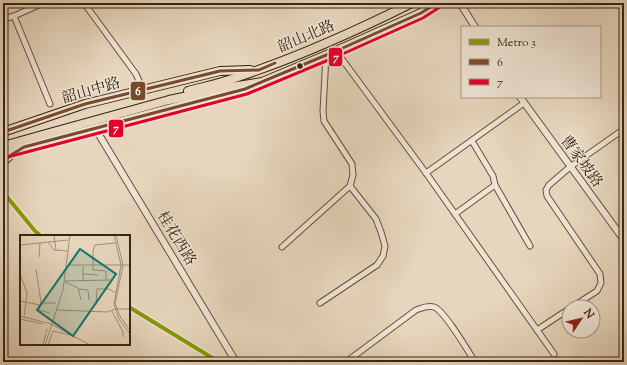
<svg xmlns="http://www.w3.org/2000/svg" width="627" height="365" font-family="'Sorts Mill Goudy','Noto Serif SC',serif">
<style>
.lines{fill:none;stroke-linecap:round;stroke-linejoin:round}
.minor-casing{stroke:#64503b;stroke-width:7}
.tertiary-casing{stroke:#64503b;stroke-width:8}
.secondary-casing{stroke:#382410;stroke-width:9}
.primary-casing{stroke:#382410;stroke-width:10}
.minor{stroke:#efe4d4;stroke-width:5}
.tertiary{stroke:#efe4d4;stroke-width:6}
.secondary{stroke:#efe4d4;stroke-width:7}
.primary{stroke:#e7d6bd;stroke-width:8}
.bus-1-casing{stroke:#efe4d4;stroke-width:6}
.bus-2-casing{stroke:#efe4d4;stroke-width:6}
.bus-1{stroke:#7a4b2a;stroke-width:3}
.bus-2{stroke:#e4002b;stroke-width:3}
.metro-1-casing{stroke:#efe4d4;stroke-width:7}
.metro-1{stroke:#889a07;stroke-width:4}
.bus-dot{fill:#382410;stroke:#efe4d4;stroke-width:1.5}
.labels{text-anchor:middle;stroke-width:3;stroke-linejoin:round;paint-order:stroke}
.street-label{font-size:15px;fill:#382410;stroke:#efe4d4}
.inset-road{fill:none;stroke:#a18f78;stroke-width:1}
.view{fill:#0f766e;fill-opacity:0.15;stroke:#0f766e;stroke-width:2}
.inset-edge{fill:none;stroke:#382410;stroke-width:2}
.line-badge{stroke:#efe4d4;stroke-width:1.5}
.badge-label{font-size:11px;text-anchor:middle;font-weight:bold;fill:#fff}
</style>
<rect width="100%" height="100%" fill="#e7d6bd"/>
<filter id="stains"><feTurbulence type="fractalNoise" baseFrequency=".005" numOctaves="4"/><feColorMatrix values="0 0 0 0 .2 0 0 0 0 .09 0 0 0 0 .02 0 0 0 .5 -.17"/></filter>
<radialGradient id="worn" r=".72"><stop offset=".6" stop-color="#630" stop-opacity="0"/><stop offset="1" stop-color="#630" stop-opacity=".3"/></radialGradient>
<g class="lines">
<g class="minor-casing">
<g id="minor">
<polyline points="43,3 14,16 50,104"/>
<polyline points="84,3 136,74 143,90"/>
<polyline points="3,19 14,16"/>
<polyline points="336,51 426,173 554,354"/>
<polyline points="472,141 493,176 495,185 530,246"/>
<polyline points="426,173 524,103"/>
<polyline points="455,214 495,185"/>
<polyline points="282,247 350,186 353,175 352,164 324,121 323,111 326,55"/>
<polyline points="320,303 377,265 383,256 385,246 381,232 376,219 350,186"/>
<polyline points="572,307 597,291 601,283 600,274 547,196 546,190 549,185 570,167 624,129"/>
<polyline points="537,330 569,309"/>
<path d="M346,362L416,310C422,308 427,305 434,307C444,310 468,351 475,362"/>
</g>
</g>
<g class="tertiary-casing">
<g id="tertiary">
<polyline points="460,3 475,27"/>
<polyline points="520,97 624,240"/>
<polyline points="95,128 236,362"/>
</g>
</g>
<g class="secondary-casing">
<polyline id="secondary" points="3,162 11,155 17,151"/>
</g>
<g class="primary-casing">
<g id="primary">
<path d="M188,91C203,87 218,84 232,79C294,59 354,32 412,3"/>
<polyline points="3,132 85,104 220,71 250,70"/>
<polyline points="3,146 53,132 169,100 231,87 262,82 336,51 421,13 437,3"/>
<polyline points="3,153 246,88"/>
</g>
</g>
<use href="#minor" class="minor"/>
<use href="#tertiary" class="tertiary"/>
<use href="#secondary" class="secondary"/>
<use href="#primary" class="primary"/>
<g class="bus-1-casing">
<g id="bus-1">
<polyline points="3,132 85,104 220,71 259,70 275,63"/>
<polyline points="3,162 11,155 24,147 245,89 336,51 421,13 437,3"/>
</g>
</g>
<g class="bus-2-casing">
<polyline id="bus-2" points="4,158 247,94 338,56 423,18 440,7"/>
</g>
<use href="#bus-1" class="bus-1"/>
<use href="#bus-2" class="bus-2"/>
<g class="metro-1-casing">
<g id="metro-1">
<polyline points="3,192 35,231 41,236"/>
<polyline points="129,307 219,362"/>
</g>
</g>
<use href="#metro-1" class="metro-1"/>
</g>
<circle class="bus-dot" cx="300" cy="66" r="3.5"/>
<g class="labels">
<g class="street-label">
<text transform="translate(306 36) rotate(-23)" y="5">韶山北路</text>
<text transform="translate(91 90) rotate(-16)" y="5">韶山中路</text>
<text transform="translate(582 161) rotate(54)" y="5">曹家坡路</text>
<text transform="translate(177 238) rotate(59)" y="5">桂花西路</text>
</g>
</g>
<g transform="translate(20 235)">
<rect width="110" height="110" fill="#e7d6bd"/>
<path class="inset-road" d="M26,0H39M94,0L101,30L94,69L99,84L110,99M96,0L103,30L95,69L101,83L110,95M34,1L36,15M28,7L34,15L48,16M0,10L48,5M19,22L20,8M0,23V36M48,30H110M63,31V45M16,34L21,68M0,39L7,58L4,82M63,39L78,40M86,45V36L73,35V16L75,10L95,8M45,46L90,45M45,47L58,53L61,65M59,54L68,55L69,65M0,66L20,70M76,70L77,54H89L96,58M95,74H110M36,75L88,77L95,74M92,76L103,97V102M30,78L19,75L21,68H36M0,81L31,89L70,110M0,84L23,89M23,110L27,94M25,110L43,55L50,0M28,110L33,96L50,100"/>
<path class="view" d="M60,14L96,39L53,101L17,75Z"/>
<rect width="110" height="110" class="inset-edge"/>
</g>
<g class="line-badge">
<rect x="328" y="47" width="15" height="20" rx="4" fill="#e4002b"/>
<rect x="130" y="81" width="16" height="20" rx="4" fill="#7a4b2a"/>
<rect x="108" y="119" width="16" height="19" rx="4" fill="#e4002b"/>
</g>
<g class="badge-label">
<text x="336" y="61">7</text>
<text x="138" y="95">6</text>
<text x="116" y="132">7</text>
</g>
<rect width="627" height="365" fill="none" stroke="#e7d6bd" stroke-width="16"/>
<rect x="4" y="4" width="619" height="357" fill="none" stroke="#382410" stroke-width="2"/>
<rect x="8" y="8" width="611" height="349" fill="none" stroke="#382410"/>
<rect x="461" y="26" width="140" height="72" fill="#efe4d4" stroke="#a69786"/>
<rect x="469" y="39" width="20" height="6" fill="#889a07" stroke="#a69786"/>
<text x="497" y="46" font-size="12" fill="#382410">Metro 3</text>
<rect x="469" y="59" width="20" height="6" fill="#7a4b2a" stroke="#a69786"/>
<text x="497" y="66" font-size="12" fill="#382410">6</text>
<rect x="469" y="79" width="20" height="6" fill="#e4002b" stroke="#a69786"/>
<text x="497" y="86" font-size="12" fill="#382410">7</text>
<g transform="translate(581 319) rotate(55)"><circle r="19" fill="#efe4d4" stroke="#a69786"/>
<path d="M0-3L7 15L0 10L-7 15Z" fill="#8f2418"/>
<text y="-6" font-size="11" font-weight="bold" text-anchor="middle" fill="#382410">N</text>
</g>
<rect width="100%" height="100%" filter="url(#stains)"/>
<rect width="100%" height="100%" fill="url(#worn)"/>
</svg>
